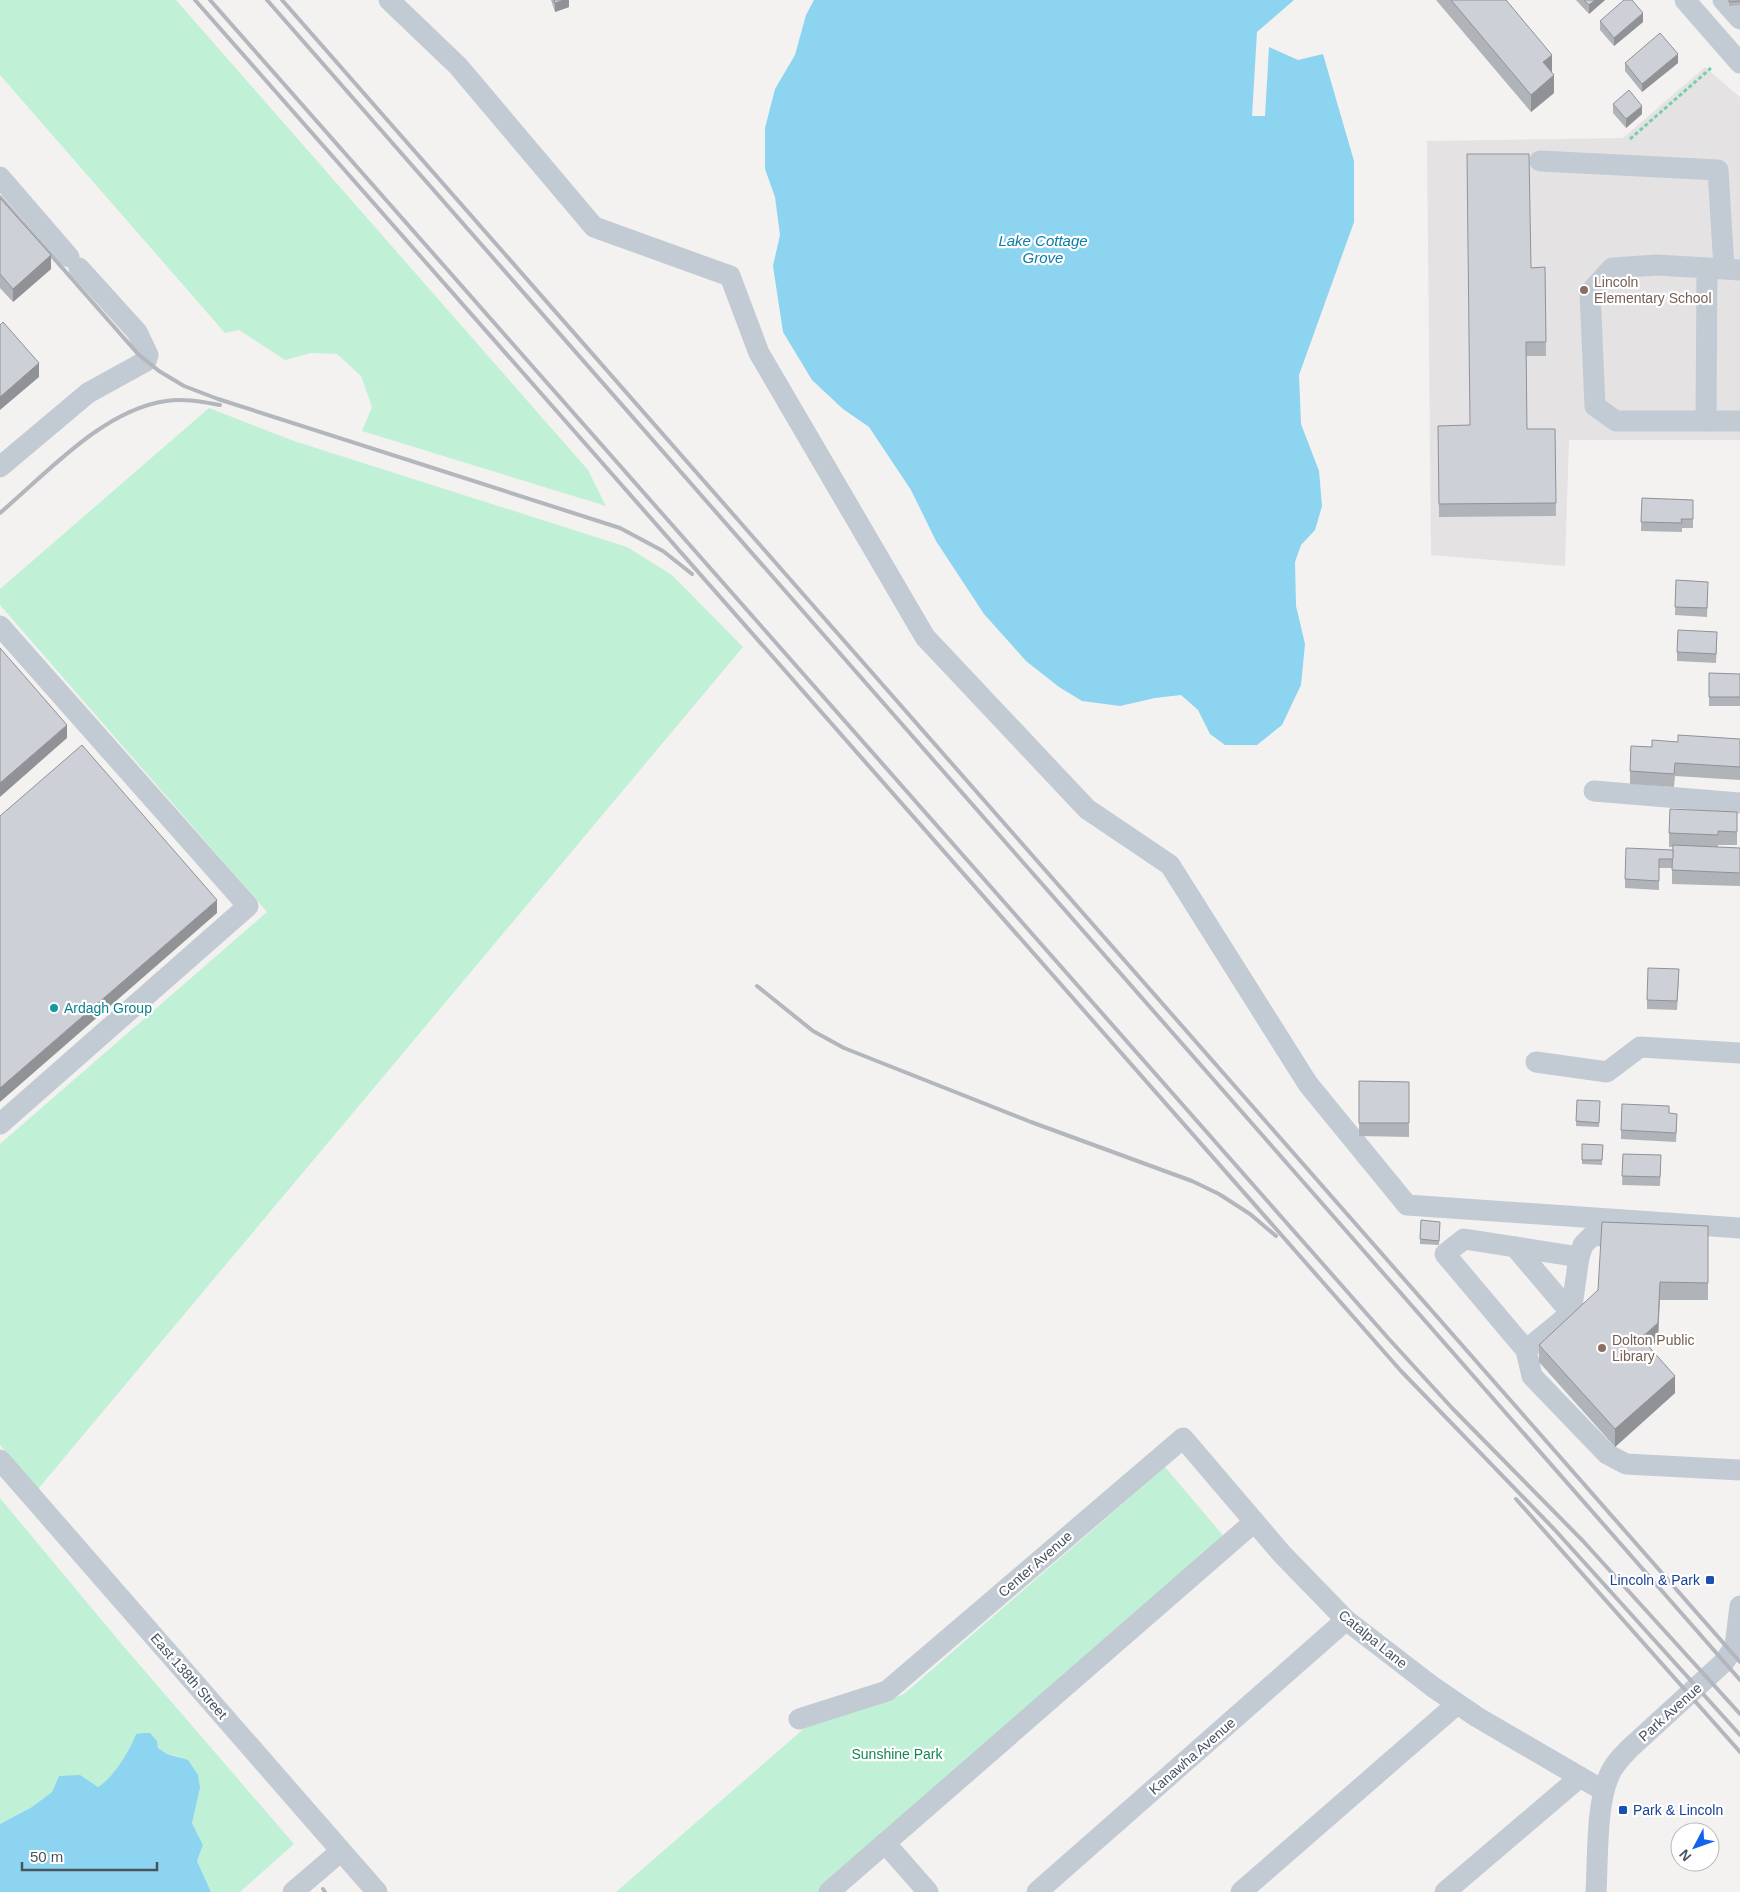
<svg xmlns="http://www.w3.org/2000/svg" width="1740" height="1892" font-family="Helvetica,sans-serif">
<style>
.education{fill:#e5e2e3}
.green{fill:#c0f1d6}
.water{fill:#8cd4ef}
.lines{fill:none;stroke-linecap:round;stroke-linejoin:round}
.path{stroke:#76d0aa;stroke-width:3;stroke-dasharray:4 2.5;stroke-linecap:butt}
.minor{stroke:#c2cbd3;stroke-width:21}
.rail{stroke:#b3b6bc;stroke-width:4}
.wall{fill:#b0b3b8}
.shaded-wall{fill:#909296}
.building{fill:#cdd0d6;stroke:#909296}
.education-dot{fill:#8d6e63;stroke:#fff;stroke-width:2}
.culture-dot{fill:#0f9aa8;stroke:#fff;stroke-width:2}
.transit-dot{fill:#1a4fb4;stroke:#fff;stroke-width:2}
.labels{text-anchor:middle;stroke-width:4.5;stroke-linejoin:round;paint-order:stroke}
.education-label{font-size:14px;fill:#785e54;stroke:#fff;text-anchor:start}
.culture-label{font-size:14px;fill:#0d838f;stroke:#fff;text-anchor:start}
.street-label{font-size:14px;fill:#485360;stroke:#fff}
.transit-label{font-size:14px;fill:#164399;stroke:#fff;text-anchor:end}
.park-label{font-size:14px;fill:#158554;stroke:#fff}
.water-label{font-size:15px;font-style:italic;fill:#087eab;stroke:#fff}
</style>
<rect width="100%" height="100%" fill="#f4f1f1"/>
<polygon class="education" points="1705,67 1740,97 1740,440 1569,440 1565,566 1431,555 1427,141 1623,138"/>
<g class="green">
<polygon points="0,0 176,0 588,470 606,506 362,431 372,407 361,376 337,354 311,353 285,360 239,330 225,333 0,75"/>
<polygon points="209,408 294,441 627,547 672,575 743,647 38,1489 0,1445 0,1144 267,912 0,605 0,589"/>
<polygon points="1165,1467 1227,1540 820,1892 616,1892 830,1706 881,1703 904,1694"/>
<path d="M0,1498L125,1648L294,1844L240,1892H211L197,1861L203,1845L192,1823L200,1788L177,1756L167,1754L158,1748L157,1741L136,1734C129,1752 115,1777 98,1787L91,1783L59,1776L52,1792L32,1807L0,1824Z"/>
</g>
<g class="water">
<polygon points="814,0 1294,0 1257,32 1252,116 1265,116 1269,47 1298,60 1323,54 1354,161 1354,222 1299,375 1301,424 1319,471 1322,506 1315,530 1301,545 1295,562 1296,606 1305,644 1301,685 1282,725 1257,745 1225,745 1210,734 1198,710 1181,695 1155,698 1120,706 1082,701 1059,687 1026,661 984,614 936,541 911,490 869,427 843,409 812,380 783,332 773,266 780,235 775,197 765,169 765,128 775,89 795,55 806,15"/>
<path d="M143,1733H150L157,1741L158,1748L167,1754L188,1760L198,1775L200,1788L192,1823L203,1845L197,1861L211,1892H0V1824L32,1807L52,1792L59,1776L80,1775L98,1787C114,1777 129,1752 136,1734Z"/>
</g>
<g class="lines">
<polyline class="path" points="1630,139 1711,68"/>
<g class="minor">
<polyline points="389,0 458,66 594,227 730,276 759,353 925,637 1087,809 1170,865 1308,1084 1407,1205 1740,1228"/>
<polyline points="1685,0 1740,63"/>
<polyline points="1723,0 1740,19"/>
<polyline points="1540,161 1718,170 1724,268"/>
<polyline points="0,177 69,257"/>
<polyline points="1740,270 1657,265 1612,268 1590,292 1595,406 1616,421 1740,421"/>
<polyline points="1706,421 1707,268"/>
<polyline points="0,467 88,393 146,361 148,355 137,332 79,268"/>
<polyline points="0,626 248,906 0,1124"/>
<polyline points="1594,791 1740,803"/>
<polyline points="1536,1062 1607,1072 1640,1047 1740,1053"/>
<polyline points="1628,1235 1592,1236 1583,1245 1579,1257 1464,1239 1445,1254 1526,1350 1532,1376 1607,1454 1626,1464 1740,1470"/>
<polyline points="1515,1247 1571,1313"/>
<polyline points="1526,1350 1571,1313 1579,1257"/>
<polyline points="0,1460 377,1892"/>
<polyline points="799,1719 887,1691 1183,1438 1282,1554 1346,1620 1433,1687 1477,1717 1604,1791"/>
<polyline points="885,1843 928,1892"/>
<polyline points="293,1892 341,1851"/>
<polyline points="829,1892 1254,1522"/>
<polyline points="1037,1892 1346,1620"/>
<polyline points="1241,1892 1457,1704"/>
<polyline points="1445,1892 1580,1777"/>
<path d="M1596,1892C1598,1860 1596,1804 1609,1776C1613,1765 1622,1756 1630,1748L1724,1662L1735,1646L1740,1606"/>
</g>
<g class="rail">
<polyline points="195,0 1401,1371 1555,1530 1740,1735"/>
<polyline points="210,0 1388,1338 1453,1409 1583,1541 1740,1714"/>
<polyline points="267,0 1740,1680"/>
<polyline points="282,0 1740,1662"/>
<polyline points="0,197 138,354 159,371 184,386 218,399 620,528 663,551 692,574"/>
<path d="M0,513C47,473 103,410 166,401C184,398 203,402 220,405"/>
<polyline points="757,986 813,1031 844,1048 1031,1122 1192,1181 1219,1194 1250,1214 1276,1236"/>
<polyline points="1516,1499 1740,1752"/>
<polyline points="323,1889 325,1892"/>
</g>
</g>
<g class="wall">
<polygon points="551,0 569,0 569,7 555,12"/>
<polygon points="1436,0 1506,0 1552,73 1554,93 1531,112"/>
<polygon points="1576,0 1605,0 1589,14"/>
<polygon points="1729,0 1740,0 1740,5 1729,6"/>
<polygon points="1600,21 1643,22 1614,46 1600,30"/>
<polygon points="1625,63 1678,63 1642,92 1625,71"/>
<polygon points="1613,104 1642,114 1626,128 1613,113"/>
<polygon points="0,198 51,269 13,302 0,288"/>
<polygon points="1545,267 1546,356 1526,356 1527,429 1555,429 1556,516 1439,517 1438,426 1470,425 1531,268"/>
<polygon points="1642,498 1693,500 1693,528 1682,528 1682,532 1641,531"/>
<polygon points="1676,580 1708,591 1707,617 1675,615"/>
<polygon points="1717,641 1716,663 1677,661 1677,652"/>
<polygon points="1740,674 1740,706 1709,706 1709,697"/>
<polygon points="1740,739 1740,780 1675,776 1674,787 1630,784 1630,771 1652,747 1678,742"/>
<polygon points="1737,825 1737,845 1718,845 1718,847 1740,848 1740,886 1672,884 1672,868 1659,868 1659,890 1625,888 1625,879 1673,850 1673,847 1669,847 1669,833"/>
<polygon points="1679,978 1677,1010 1647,1009 1647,1000"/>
<polygon points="1359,1081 1409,1082 1409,1137 1359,1136"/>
<polygon points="1577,1100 1600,1101 1599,1127 1576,1126"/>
<polygon points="1677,1123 1676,1142 1621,1139 1621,1130"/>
<polygon points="1582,1144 1603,1145 1602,1165 1582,1164"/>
<polygon points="1623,1154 1661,1164 1660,1186 1622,1185"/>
<polygon points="1440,1222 1439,1245 1420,1244 1420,1239"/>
<polygon points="1708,1226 1708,1300 1660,1300 1658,1340 1650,1348 1675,1393 1615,1447 1539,1362 1539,1345"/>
</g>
<g class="shaded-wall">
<polygon points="564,0 569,0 569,7 555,12 555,3"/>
<polygon points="1595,0 1605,0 1589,14 1589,5"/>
<polygon points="1643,13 1643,22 1614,46 1614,38"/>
<polygon points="1678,54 1678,63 1642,92 1642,84"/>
<polygon points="1552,55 1552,73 1543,62"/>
<polygon points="1554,75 1554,93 1531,112 1531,95"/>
<polygon points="1642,106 1642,114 1626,128 1626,119"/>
<polygon points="51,255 51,269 13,302 13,289"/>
<polygon points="39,363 39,377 0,410 0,397"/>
<polygon points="67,725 67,738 0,797 0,783"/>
<polygon points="217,900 217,913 0,1102 0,1088"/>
<polygon points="1660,1282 1658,1340 1641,1355 1641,1338"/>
<polygon points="1675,1376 1675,1393 1615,1447 1615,1429"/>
</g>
<g class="building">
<polygon points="554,0 564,0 555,3"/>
<polygon points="1451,0 1506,0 1552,55 1543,62 1554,75 1531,95"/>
<polygon points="1584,0 1595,0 1589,5"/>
<polygon points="1624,0 1632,0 1643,13 1614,38 1600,21"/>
<polygon points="1729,0 1740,0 1740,1 1729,2"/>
<polygon points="1660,33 1678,54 1642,84 1625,63"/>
<polygon points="1629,90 1642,106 1626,119 1613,104"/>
<polygon points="1467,154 1529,154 1531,268 1545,267 1546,342 1526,342 1527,429 1555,429 1556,503 1439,504 1438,426 1470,425"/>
<polygon points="0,198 51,255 13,289 0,274"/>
<polygon points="3,322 39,363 0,397 0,325"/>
<polygon points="1642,498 1693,500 1693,519 1681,519 1682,523 1641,522"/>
<polygon points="1676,580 1708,582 1707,608 1675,607"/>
<polygon points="1678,630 1717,632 1716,654 1677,652"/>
<polygon points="0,648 67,725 0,783"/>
<polygon points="1709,673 1740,674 1740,697 1709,697"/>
<polygon points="1678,735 1740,739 1740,767 1675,763 1674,774 1630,771 1631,746 1652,747 1652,740 1678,742"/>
<polygon points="82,745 217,900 0,1088 0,816"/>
<polygon points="1670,809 1737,812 1737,832 1718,831 1718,835 1669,833"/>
<polygon points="1673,845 1740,848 1740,873 1672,870"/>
<polygon points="1626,848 1673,850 1673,859 1659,859 1659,881 1625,879"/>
<polygon points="1648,968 1679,969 1677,1001 1647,1000"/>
<polygon points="1359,1081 1409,1082 1409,1123 1359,1123"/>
<polygon points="1577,1100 1600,1101 1599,1123 1576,1121"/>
<polygon points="1622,1104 1669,1106 1669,1113 1677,1114 1676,1133 1621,1130"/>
<polygon points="1582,1144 1603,1145 1602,1160 1582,1160"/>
<polygon points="1623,1154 1661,1155 1660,1177 1622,1176"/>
<polygon points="1421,1220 1440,1222 1439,1241 1420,1239"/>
<polygon points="1602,1222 1708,1226 1708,1283 1660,1282 1658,1323 1641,1338 1675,1376 1615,1429 1539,1345 1598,1290"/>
</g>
<g class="education-dot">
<circle cx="1584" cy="290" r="5"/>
<circle cx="1602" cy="1348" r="5"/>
</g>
<circle class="culture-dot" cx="54" cy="1008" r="5"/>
<g class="transit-dot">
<rect x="1705" y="1575" width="10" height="10" rx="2.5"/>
<rect x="1618" y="1805" width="10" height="10" rx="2.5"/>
</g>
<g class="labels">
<g class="education-label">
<text x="1594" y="287">Lincoln<tspan x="1594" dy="16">Elementary School</tspan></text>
<text x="1612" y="1345">Dolton Public<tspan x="1612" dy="16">Library</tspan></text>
</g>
<g class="culture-label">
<text x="64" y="1013">Ardagh Group</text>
</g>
<g class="street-label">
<text transform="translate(1035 1564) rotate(-41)" y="5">Center Avenue</text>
<text transform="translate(1373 1639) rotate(39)" y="5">Catalpa Lane</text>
<text transform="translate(189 1676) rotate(49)" y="5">East 138th Street</text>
<text transform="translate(1670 1712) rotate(-42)" y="5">Park Avenue</text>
<text transform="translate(1192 1756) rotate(-41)" y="5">Kanawha Avenue</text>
</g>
<g class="transit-label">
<text x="1700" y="1585">Lincoln &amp; Park</text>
<text x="1633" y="1815" text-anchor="start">Park &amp; Lincoln</text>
</g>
<g class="park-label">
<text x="897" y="1759">Sunshine Park</text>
</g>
<g class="water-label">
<text x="1043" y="246">Lake Cottage<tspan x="1043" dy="17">Grove</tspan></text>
</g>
</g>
<g transform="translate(1695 1847) rotate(229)"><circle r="24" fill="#ffffff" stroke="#b6babf"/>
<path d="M0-4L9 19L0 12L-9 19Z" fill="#1464eb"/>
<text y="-8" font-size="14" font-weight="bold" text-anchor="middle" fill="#485360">N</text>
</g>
<path d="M22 1862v8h135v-8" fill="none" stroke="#485360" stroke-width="2.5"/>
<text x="30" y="1862" font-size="15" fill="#485360" stroke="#ffffff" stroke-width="4" paint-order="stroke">50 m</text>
</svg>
